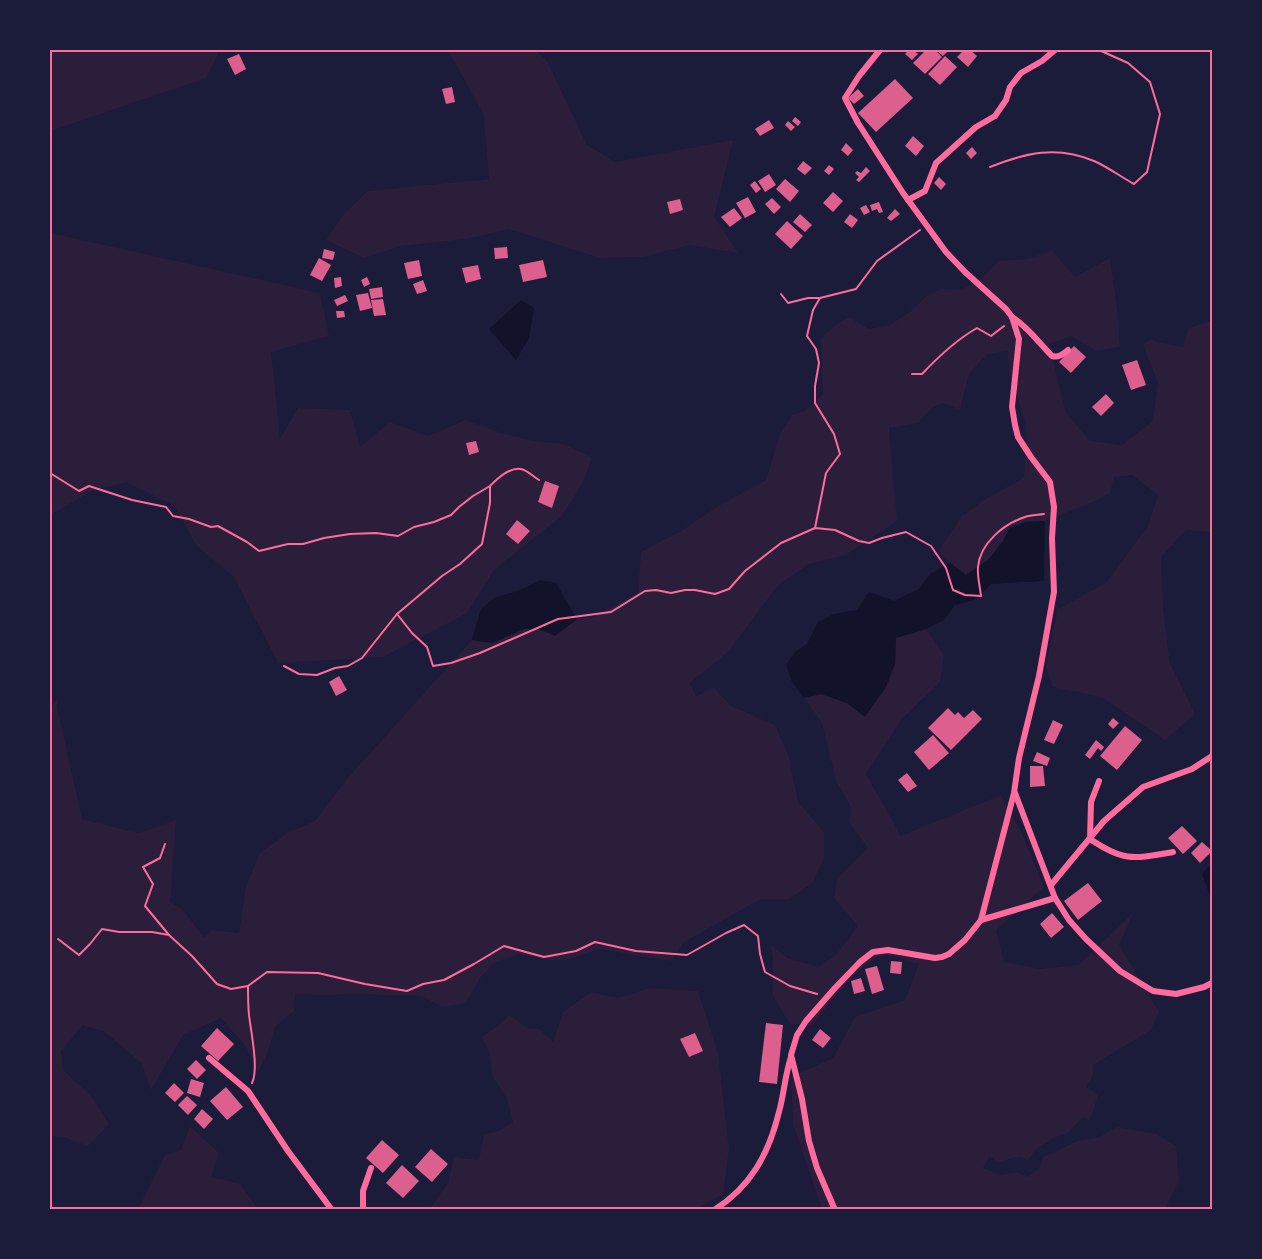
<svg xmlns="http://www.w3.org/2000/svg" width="1262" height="1259" font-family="'Exo 2',sans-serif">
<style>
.green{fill:#2a1e3b}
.water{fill:#12122b}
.building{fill:#dd5f8e}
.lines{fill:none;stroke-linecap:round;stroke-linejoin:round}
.path{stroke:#ff6b9d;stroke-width:2}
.minor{stroke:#ff6b9d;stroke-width:6}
.neatline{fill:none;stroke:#ff6b9d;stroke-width:2}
</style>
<rect width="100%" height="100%" fill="#1b1b3a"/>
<g class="green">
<polygon points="50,50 220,50 206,78 50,131"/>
<polygon points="448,50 535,50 547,61 587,145 615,162 733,140 714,217 738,253 690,245 643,257 600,258 509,229 466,239 400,246 364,258 326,240 344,214 368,191 489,179 484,115"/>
<polygon points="50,233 320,293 329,336 271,352 280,439 298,408 350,410 360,447 390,422 428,436 465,420 502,433 535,441 565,444 592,458 582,484 562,516 494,570 467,613 383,657 278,663 234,577 196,545 175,506 126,482 92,491 50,515"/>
<polygon points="1052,250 1075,277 1110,258 1118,316 1120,347 1096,351 1071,336 1049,344 1066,413 1090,441 1122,445 1153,421 1158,383 1143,345 1151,339 1157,342 1183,347 1188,329 1212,320 1212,532 1186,530 1161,557 1163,608 1170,664 1195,714 1165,740 1102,697 1053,687 1046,666 1058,609 1106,583 1148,526 1158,495 1132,475 1114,477 1110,493 1093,502 1045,521 1025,522 1009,528 1003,541 988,560 965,575 938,552 962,516 987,498 1024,478 1026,423 1009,373 1008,351 987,354 969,374 960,410 944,403 933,407 918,423 889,428 897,521 846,555 809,564 778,585 728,652 690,683 696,696 714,688 731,706 775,725 789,757 798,802 824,832 824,858 813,882 790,899 761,899 684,942 671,961 599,949 567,960 550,960 517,954 494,963 480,978 466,1003 442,1007 421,996 354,994 329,995 295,994 294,1011 275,1027 268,1052 258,1072 245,1045 221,1018 183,1035 151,1090 142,1064 105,1032 83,1025 61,1051 63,1070 91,1096 109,1124 88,1146 64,1137 50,1136 50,708 58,699 57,707 82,819 138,833 176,820 170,902 183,910 204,938 211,930 239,933 246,886 260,853 287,833 315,821 347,779 472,640 492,643 524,629 542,630 555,635 577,619 593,617 638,593 641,552 681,531 715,508 766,480 780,434 792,415 805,411 823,394 821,338 838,323 849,317 869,329 890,325 910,312 929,294 943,289 961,290 980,280 999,261 1028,259"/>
<path d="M926,629L944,655L940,682L901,720L866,774L901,836L1001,795L1020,829L1044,887L996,930L1004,962L1040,969L1079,965L1133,913L1119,945L1159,1012L1151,1030L1093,1065V1075L1086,1087L1098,1095L1090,1121L1083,1117L1069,1132L1052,1139L1036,1149L1028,1161L1022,1157L1012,1158L998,1163L990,1156L983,1168L1001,1175L1017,1172L1027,1177L1039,1169L1043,1157L1078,1141L1099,1137L1117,1127L1156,1134L1176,1146L1179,1181L1166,1207L1161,1210L822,1209L793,1124L791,1077L833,1058L855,1017L905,1000L919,964C912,962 893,955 887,955C863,956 827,1007 813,1025L790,1024L773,996V960L771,945L787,958L818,967L836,955L858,926L834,898L837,878L868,848L849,822L851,807L836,781L822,723L804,698L821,694L847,703L895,664L896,638Z"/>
<polygon points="650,988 698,991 718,1053 729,1149 723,1194 696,1209 429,1210 448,1183 454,1157 479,1160 484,1135 501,1130 513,1122 507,1098 493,1077 489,1052 482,1037 495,1028 510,1015 527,1028 539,1029 553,1042 563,1012 591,992 619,998"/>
<polygon points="190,1126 219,1153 211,1177 240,1184 258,1209 138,1209 165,1155 181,1150"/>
</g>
<g class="water">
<polygon points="521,300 534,308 529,338 516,360 489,329"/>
<polygon points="1045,521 1044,580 1035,582 1021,582 991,584 977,599 955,605 944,620 926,629 896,638 895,664 886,687 865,717 847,703 821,694 804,698 792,682 786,665 795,652 807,644 818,622 834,614 857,610 869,592 894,601 919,589 930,574 950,563 966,575 988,560 1003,541 1009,529 1025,522"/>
<polygon points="541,580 556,583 577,619 555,636 542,630 524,629 492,643 472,640 481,609 494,598 518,591"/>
<polygon points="1212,863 1212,901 1202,874"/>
</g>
<g class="building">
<polygon points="909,50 913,50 918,54 912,60 905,54"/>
<polygon points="926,50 935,50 942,57 925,74 913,63"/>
<polygon points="936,50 949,50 943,56"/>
<polygon points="964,50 970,50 977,56 968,67 957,57"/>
<polygon points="239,54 246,69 235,75 227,59"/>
<polygon points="945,56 957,67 940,85 928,74"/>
<polygon points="895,79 913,98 876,132 858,113"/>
<polygon points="452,87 455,102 446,104 442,89"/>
<polygon points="858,89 864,96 854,104 848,98"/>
<polygon points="795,117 801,122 798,126 792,121"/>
<polygon points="769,120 774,128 760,136 755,129"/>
<polygon points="788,121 795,127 791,131 785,125"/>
<polygon points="913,136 924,146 916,156 905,146"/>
<polygon points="846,143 853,150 848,156 841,150"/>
<polygon points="972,147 977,153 971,159 966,153"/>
<polygon points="803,161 812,168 805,175 797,169"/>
<polygon points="829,165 834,169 829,175 824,171"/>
<polygon points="866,167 870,171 859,182 856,180 859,177 855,173 857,171 861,173"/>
<polygon points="769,174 776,185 765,192 758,181"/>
<polygon points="939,177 946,184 941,190 934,183"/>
<polygon points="785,179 799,191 790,202 776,189"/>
<polygon points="755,181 761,189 756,193 750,185"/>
<polygon points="833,192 843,201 833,212 823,203"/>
<polygon points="748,197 756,212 745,218 736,203"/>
<polygon points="772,198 781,207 774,214 765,204"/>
<polygon points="680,199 683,210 670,214 667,202"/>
<polygon points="879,202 883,212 879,213 877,209 872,211 870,205"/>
<polygon points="866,205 870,212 864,215 860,208"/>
<polygon points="734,208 742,218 730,227 721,217"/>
<polygon points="895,209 900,214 891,221 887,218"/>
<polygon points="800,214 812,225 805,232 793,222"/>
<polygon points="850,214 858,220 852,228 844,222"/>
<polygon points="787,221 803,236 791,249 775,234"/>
<polygon points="507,247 508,258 495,259 494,248"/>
<polygon points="324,249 335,252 333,260 322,258"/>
<polygon points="319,258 331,265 322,281 310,275"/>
<polygon points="419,260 422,276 408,279 404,263"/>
<polygon points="543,260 547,277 523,282 519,265"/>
<polygon points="478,265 481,279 466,283 462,268"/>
<polygon points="341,277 342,286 335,288 334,278"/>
<polygon points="367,277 370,284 364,287 361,280"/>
<polygon points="423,280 427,291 417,294 413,284"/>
<polygon points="382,287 383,297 371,299 369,289"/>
<polygon points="368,293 372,308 360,311 356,295"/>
<polygon points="345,295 348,301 337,306 334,300"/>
<polygon points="383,299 386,315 374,316 371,300"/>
<polygon points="336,311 344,311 345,317 337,318"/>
<polygon points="1074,346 1086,357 1071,373 1059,362"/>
<polygon points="1137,360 1146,385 1131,390 1122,365"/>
<polygon points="1106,394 1114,403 1101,416 1092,407"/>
<polygon points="476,441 479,452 469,455 466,443"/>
<polygon points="545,481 559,486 552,508 538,502"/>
<polygon points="517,520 530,531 518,544 506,534"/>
<polygon points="339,676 347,690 336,696 329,682"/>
<polygon points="948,708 955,715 958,712 964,718 973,710 982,719 951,750 928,728"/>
<polygon points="1113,718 1119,723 1113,729 1108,724"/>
<polygon points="1053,720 1063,725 1054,744 1044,740"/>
<polygon points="1125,726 1142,740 1117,770 1100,756"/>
<polygon points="933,735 949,753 929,770 914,752"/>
<polygon points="1096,740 1104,747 1101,751 1098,748 1090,759 1085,755"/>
<polygon points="1037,752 1050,758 1047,766 1033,761"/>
<polygon points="1030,766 1043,766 1045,786 1030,787"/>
<polygon points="907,773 917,786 908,792 898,780"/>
<polygon points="1182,826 1197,841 1183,854 1168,838"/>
<polygon points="1202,842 1212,851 1200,863 1191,853"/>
<polygon points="1088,883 1102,901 1078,920 1064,901"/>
<polygon points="1052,913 1064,927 1051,938 1040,924"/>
<polygon points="891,961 902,962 901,974 890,973"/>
<polygon points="877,966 884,990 872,994 865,969"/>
<polygon points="861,978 865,991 854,994 851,981"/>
<polygon points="766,1023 783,1025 777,1084 759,1082"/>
<polygon points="217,1028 234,1044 218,1061 201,1046"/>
<polygon points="820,1029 831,1038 823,1048 812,1040"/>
<polygon points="695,1033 703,1051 689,1057 680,1039"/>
<polygon points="196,1060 206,1070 197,1079 187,1069"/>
<polygon points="191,1079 204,1083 200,1097 187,1093"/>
<polygon points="174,1083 184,1093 175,1102 165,1093"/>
<polygon points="226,1087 243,1107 227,1120 210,1101"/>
<polygon points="187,1096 197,1105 188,1115 178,1105"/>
<polygon points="202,1109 213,1119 204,1129 194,1119"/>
<polygon points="382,1140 399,1155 383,1173 366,1158"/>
<polygon points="431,1149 448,1164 432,1182 415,1167"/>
<polygon points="402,1165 419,1181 403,1198 386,1183"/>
</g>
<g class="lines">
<g class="path">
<path d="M990,167C1025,153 1057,145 1094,161C1108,167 1121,177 1134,184L1147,172L1160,114L1150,82L1128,63L1099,50"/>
<polyline points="781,294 788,303 808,298 820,298"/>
<path d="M912,374H922C939,356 956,340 977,328L991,336L1004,326"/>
<polyline points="50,473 79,491 89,486 132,500 166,507 173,516 189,519 211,527 218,526 247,542 259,551 288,544 303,544 324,538 350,534 376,533 398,536 414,527 434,522 451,515 459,507 473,496 490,486"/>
<polyline points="815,528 826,473 840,454 834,434 815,403 815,386 819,363 816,349 807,336 813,310 820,298 856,289 877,261 920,230"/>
<path d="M397,614L442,576L460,564L482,544L490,503V486C497,479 509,467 521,469C527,470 534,477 539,480"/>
<path d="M284,666L299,674L317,675L335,668L348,666L362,658L397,614L412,633L427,647L433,666L451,663L480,653L558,619L611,612L645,591L656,590L671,593L685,590H695L715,594L729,589L745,571L781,543L815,528L835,530L859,541L869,543L882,538L906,532L931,546L946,568L953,590L965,595L981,596C980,586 977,576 978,567C980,543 1004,524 1025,517C1031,515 1038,515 1044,514"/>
<polyline points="165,844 160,858 143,867 153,884 145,906 169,935"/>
<polyline points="58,939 79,955 90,944 102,929 119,932 152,932 169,935 192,956 217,984 231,989 248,986"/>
<path d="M252,1083C259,1069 251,1032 249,1015C248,1005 248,996 248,986L267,972L318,973L365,984L407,991L423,984L444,980L474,964L504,946L544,957L576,951L595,942L636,951L687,955L726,933L744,925L758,936L760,954L765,972L790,986L817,994"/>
</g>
<g class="minor">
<polyline points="908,200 925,191 936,163 976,127 995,116 1006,100 1010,87 1021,73 1042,61 1055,50"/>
<path d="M1012,317C1028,327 1039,343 1052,356C1059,358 1063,354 1068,350"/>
<path d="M1099,781L1091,802L1090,839C1124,862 1133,859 1173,852"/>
<polyline points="1015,793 1055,898 1069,920 1086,939 1120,971 1153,991 1176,994 1204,987 1212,983"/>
<polyline points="1051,885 1104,821 1143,787 1192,769 1212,756"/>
<polyline points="981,920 1055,898"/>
<polyline points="209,1058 248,1091 288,1151 332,1210"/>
<polyline points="363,1210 363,1191 371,1168"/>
<path d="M714,1210C751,1187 769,1153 779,1112C784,1094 785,1075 791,1057"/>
<polyline points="835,1210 817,1168 809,1141 802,1099 791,1055 797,1035 806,1021 835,988 860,962 873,952 888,950 935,958 942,957 949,954 965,940 981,920 1014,793 1019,758 1039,676 1054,592 1052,538 1054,507 1050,482 1031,457 1018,437 1015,425 1012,407 1019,339 1012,317 1006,309 965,272 946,252 903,193 858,123 845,98 859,76 880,50"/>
</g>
</g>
<rect width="1262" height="1259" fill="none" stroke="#1b1b3a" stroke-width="102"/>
<rect x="51" y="51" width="1160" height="1157" class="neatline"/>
</svg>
